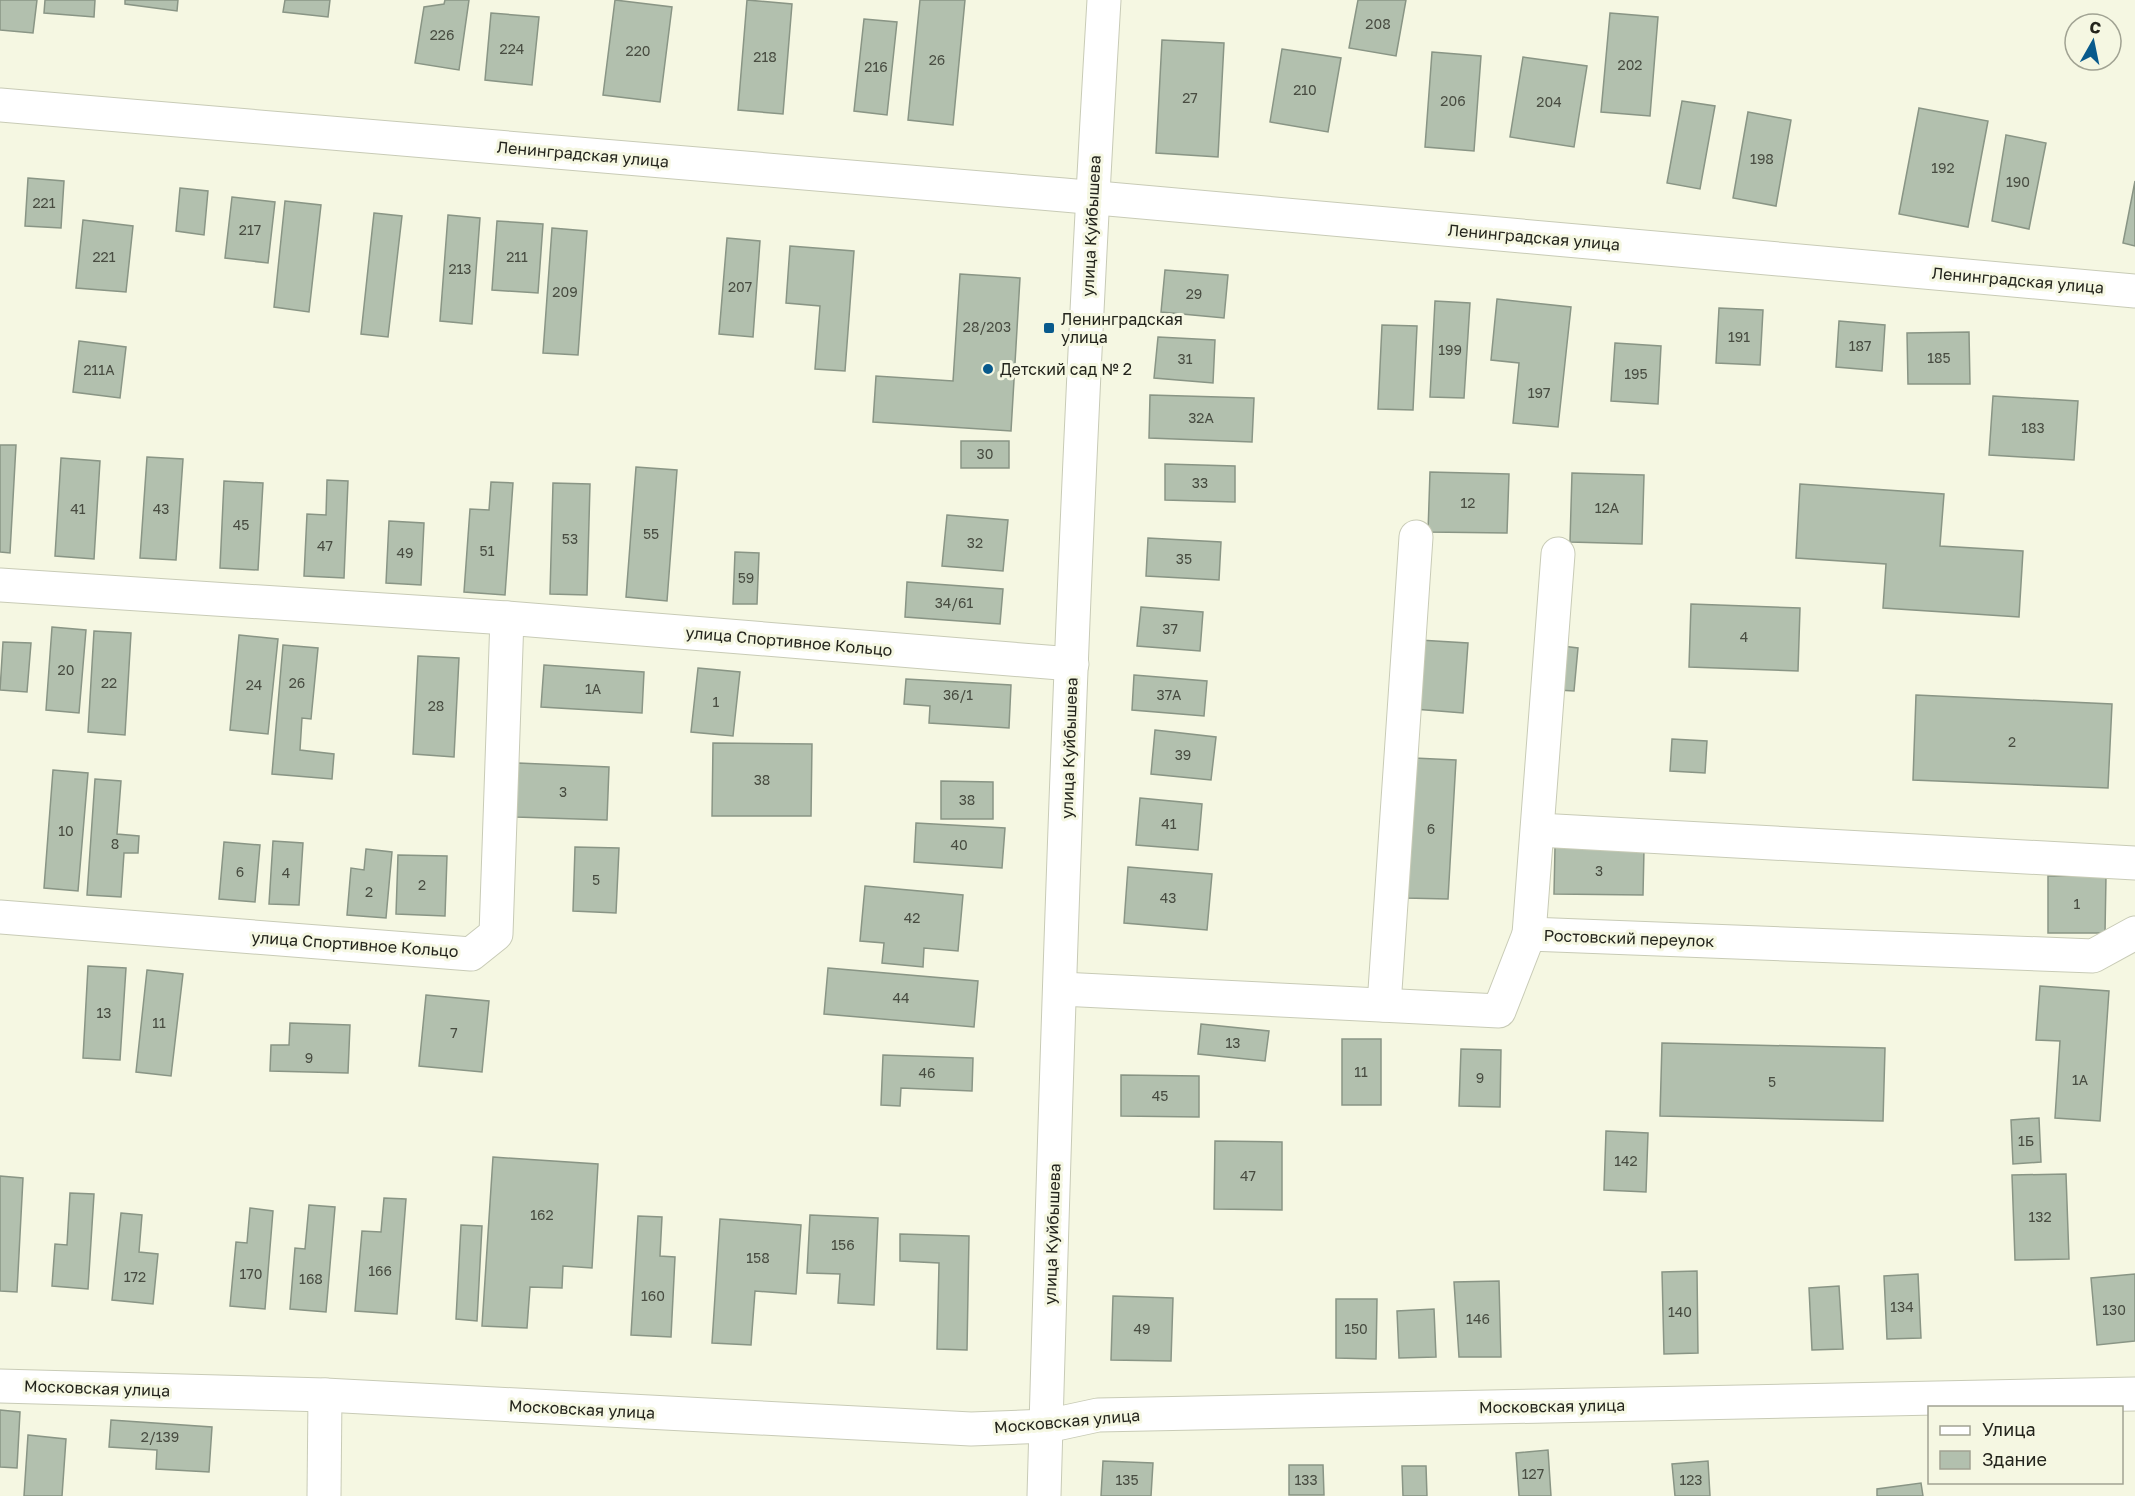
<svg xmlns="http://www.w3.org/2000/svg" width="2135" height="1496" font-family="'Golos Text',sans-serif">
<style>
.building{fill:#b2c0ae;stroke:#899585;stroke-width:1.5}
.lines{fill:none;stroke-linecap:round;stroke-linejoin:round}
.minor-casing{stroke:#c8cbb6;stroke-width:35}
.major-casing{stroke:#c8cbb6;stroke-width:35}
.minor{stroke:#fff;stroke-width:33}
.major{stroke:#fff;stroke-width:33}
.poi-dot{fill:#085a8c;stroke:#f5f7e2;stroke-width:2}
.labels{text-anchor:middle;stroke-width:6;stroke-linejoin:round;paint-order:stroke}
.number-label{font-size:14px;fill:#484c41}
.street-label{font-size:16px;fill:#24251d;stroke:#f5f7e2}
.poi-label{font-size:16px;fill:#24251d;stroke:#f5f7e2;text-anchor:start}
</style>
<rect width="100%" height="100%" fill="#f5f7e2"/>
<g class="building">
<polygon points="0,0 37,0 33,33 0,30"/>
<polygon points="45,0 95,0 94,17 44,13"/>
<polygon points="125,0 178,0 177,11 125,4"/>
<polygon points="285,0 330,0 328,17 283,12"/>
<polygon points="445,0 469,0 459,70 415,63 424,7 444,4"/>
<polygon points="615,0 672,7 660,102 603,95"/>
<polygon points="747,0 792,4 783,114 738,110"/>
<polygon points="920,0 965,0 953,125 908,120"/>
<polygon points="1358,0 1406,0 1396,56 1349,48"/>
<polygon points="491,13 539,17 532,85 485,80"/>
<polygon points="1610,13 1658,17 1650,116 1601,112"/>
<polygon points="864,19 897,22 887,115 854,111"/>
<polygon points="1162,40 1224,43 1218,157 1156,153"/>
<polygon points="1282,49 1341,58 1328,132 1270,122"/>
<polygon points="1432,52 1481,56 1474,151 1425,147"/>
<polygon points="1523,57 1587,66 1574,147 1510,137"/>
<polygon points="1682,101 1715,106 1700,189 1667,183"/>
<polygon points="1919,108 1988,121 1968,227 1899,214"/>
<polygon points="1748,112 1791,120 1776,206 1733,198"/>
<polygon points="2006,135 2046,143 2029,229 1992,221"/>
<polygon points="28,178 64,181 61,228 25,226"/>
<polygon points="2135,181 2135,246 2123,243"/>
<polygon points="180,188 208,191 204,235 176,231"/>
<polygon points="232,197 275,202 268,263 225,258"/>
<polygon points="285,201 321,205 309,312 274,307"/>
<polygon points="374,213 402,216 388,337 361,334"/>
<polygon points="448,215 480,218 472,324 440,321"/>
<polygon points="83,220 133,226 126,292 76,288"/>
<polygon points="497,221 543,224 538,293 492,290"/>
<polygon points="552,228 587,231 578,355 543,353"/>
<polygon points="727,238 760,241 753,337 719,334"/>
<polygon points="790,246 854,251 845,371 815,369 820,306 786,303"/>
<polygon points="1165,270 1228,275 1224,318 1161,312"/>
<polygon points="960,274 1020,278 1011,431 873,422 876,376 953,381"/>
<polygon points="1497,299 1571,307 1558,427 1513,423 1519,363 1491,360"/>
<polygon points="1435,301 1470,303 1464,398 1430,397"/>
<polygon points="1719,308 1763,310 1760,365 1716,363"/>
<polygon points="1839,321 1885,325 1882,371 1836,367"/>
<polygon points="1382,325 1417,326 1413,410 1378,409"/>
<polygon points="1969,332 1970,384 1908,384 1907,333"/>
<polygon points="1158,337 1215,340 1213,383 1154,378"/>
<polygon points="79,341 126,347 120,398 73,392"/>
<polygon points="1615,343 1661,346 1658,404 1611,401"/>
<polygon points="1150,395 1254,398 1252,442 1149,438"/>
<polygon points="1993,396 2078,401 2074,460 1989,455"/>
<rect x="961" y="441" width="48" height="27"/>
<polygon points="0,445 16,445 10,553 0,552"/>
<polygon points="147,457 183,459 176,560 140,558"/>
<polygon points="61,458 100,461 94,559 55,556"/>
<polygon points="1165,464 1235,466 1235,502 1165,500"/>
<polygon points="636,467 677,470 667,601 626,597"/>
<polygon points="1430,472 1509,474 1507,533 1428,532"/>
<polygon points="1572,473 1644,475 1642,544 1570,542"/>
<polygon points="327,480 348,481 344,578 304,576 307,514 326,515"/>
<polygon points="224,481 263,483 258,570 220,568"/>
<polygon points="491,482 513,483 505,595 464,592 470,509 489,510"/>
<polygon points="553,483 590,484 587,595 550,594"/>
<polygon points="1800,484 1944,494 1940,546 2023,551 2019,617 1883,608 1886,564 1796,558"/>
<polygon points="947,515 1008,520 1003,571 942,566"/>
<polygon points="389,521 424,523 421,585 386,583"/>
<polygon points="1148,538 1221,542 1219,580 1146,576"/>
<polygon points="735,552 759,553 757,604 733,604"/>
<polygon points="907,582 1003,589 1000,624 905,617"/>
<polygon points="1691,604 1800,608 1798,671 1689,667"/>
<polygon points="1141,607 1203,612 1200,651 1137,646"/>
<polygon points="52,627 86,630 79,713 46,710"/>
<polygon points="94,631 131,633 125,735 88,732"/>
<polygon points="239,635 278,639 268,734 230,730"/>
<polygon points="1419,640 1468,643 1463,713 1414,709"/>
<polygon points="3,642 31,643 27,692 0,690"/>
<polygon points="283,645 318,648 311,719 302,718 300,750 334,754 332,779 272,774"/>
<polygon points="1562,646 1578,648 1574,691 1558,690"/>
<polygon points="418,656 459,658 454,757 413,754"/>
<polygon points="544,665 644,672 642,713 541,707"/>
<polygon points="698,668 740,672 733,736 691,732"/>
<polygon points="1134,675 1207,681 1204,716 1132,710"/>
<polygon points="906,679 1011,685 1009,728 929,723 930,706 904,704"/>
<polygon points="1916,695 2112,704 2108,788 1913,780"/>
<polygon points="1155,730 1216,737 1211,780 1151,774"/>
<polygon points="1672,739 1707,741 1705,773 1670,771"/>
<polygon points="713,743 812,744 811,816 712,816"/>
<polygon points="1414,758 1456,760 1448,899 1405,898"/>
<polygon points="518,763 609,767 607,820 516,817"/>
<polygon points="53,770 88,773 78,891 44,888"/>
<polygon points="95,779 121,781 117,834 139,836 138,853 124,853 121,897 87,895"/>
<polygon points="941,781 993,782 993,819 941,819"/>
<polygon points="1140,798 1202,804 1198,850 1136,845"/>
<polygon points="916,823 1005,828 1002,868 914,862"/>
<polygon points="273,841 303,843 299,905 269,904"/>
<polygon points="224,842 260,845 255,902 219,899"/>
<polygon points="575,847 619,848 616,913 573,911"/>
<polygon points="1555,847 1644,849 1643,895 1554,894"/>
<polygon points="366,849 392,852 386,918 347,915 351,868 364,870"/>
<polygon points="398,855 447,856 445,916 396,914"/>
<polygon points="1128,867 1212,874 1207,930 1124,923"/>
<polygon points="2048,876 2106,876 2105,933 2048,933"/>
<polygon points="865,886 963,895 958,951 924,948 923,967 882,963 884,943 860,941"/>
<polygon points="88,966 126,968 120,1060 83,1058"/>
<polygon points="828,968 978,981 974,1027 824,1014"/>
<polygon points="147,970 183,974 171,1076 136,1072"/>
<polygon points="2040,986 2109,991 2100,1121 2055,1118 2060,1041 2036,1040"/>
<polygon points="426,995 489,1001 482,1072 419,1066"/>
<polygon points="290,1023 350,1025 348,1073 270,1071 271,1045 289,1045"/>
<polygon points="1201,1024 1269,1031 1265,1061 1198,1054"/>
<rect x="1342" y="1039" width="39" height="66"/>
<polygon points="1662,1043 1885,1048 1883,1121 1660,1116"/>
<polygon points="1461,1049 1501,1050 1500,1107 1459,1106"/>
<polygon points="883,1055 973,1058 972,1091 901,1088 900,1106 881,1105"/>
<polygon points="1121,1075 1199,1076 1199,1117 1121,1116"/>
<polygon points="2039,1118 2041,1162 2013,1164 2011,1120"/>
<polygon points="1606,1131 1648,1133 1646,1192 1604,1190"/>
<polygon points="1215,1141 1282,1142 1282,1210 1214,1209"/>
<polygon points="493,1157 598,1164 592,1268 563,1266 562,1288 530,1287 527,1328 482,1326"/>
<polygon points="2066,1174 2069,1259 2015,1260 2012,1175"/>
<polygon points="0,1176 23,1178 17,1292 0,1291"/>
<polygon points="70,1193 94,1194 88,1289 52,1286 55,1244 67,1245"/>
<polygon points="384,1198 406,1199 397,1314 355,1311 362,1231 381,1232"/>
<polygon points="309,1205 335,1207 326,1312 290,1309 295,1248 305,1249"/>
<polygon points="250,1208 273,1211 265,1309 230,1306 236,1242 247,1243"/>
<polygon points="121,1213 142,1215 139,1252 158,1254 153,1304 112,1300"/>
<polygon points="810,1215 878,1218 874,1305 838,1303 840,1274 807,1273"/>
<polygon points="638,1216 662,1217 660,1256 675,1257 671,1337 631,1335"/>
<polygon points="720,1219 801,1225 796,1294 755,1291 751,1345 712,1343"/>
<polygon points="461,1225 482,1226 477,1321 456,1319"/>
<polygon points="900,1234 969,1236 967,1350 937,1349 939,1263 900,1261"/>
<polygon points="1697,1271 1698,1353 1664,1354 1662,1272"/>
<polygon points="1918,1274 1921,1338 1887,1339 1884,1276"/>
<polygon points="2135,1274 2135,1341 2097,1345 2091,1278"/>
<polygon points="1499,1281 1501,1357 1459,1357 1454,1282"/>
<polygon points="1839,1286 1843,1349 1812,1350 1809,1288"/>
<polygon points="1113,1296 1173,1298 1171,1361 1111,1360"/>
<polygon points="1336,1299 1377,1299 1376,1359 1336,1358"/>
<polygon points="1434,1309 1436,1357 1399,1358 1397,1311"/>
<polygon points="0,1410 20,1412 17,1468 0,1467"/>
<polygon points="111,1420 212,1427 209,1472 156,1469 157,1450 109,1447"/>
<polygon points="28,1435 66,1439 62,1496 24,1496"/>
<polygon points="1548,1450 1551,1496 1519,1496 1516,1453"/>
<polygon points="1103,1461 1153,1463 1151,1496 1101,1496"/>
<polygon points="1708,1461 1710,1496 1675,1496 1672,1464"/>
<polygon points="1289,1465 1323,1465 1324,1495 1289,1495"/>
<polygon points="1402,1466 1426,1466 1427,1496 1403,1496"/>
<polygon points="1921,1483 1923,1496 1877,1496 1877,1489"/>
</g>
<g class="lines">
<g class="minor-casing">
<g id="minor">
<polyline points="0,105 1064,195 2135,291"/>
<polyline points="0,585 507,618 1072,664"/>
<polyline points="1538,830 2135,863"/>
<polyline points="0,917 471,954 496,934 507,618"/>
<polyline points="1529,934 1558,554"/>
<polyline points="1061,989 1499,1011 1529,934 2093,956 2135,933"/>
<polyline points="1384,1005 1416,537"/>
<polyline points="0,1386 325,1395 971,1429 1047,1426 1098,1415 2135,1394"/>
<polyline points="324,1496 325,1395"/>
</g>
</g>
<g class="major-casing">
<path id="major" d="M1044,1496C1058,997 1074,498 1104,0"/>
</g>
<use href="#minor" class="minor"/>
<use href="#major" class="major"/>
</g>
<g class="poi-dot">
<rect x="1043" y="322" width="12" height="12" rx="3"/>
<circle cx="988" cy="369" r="6"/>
</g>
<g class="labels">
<g class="number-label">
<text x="1378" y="29">208</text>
<text x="442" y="40">226</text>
<text x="512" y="54">224</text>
<text x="638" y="56">220</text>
<text x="765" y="62">218</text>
<text x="937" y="65">26</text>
<text x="1630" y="70">202</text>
<text x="876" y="72">216</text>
<text x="1305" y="95">210</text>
<text x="1190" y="103">27</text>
<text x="1453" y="106">206</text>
<text x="1549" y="107">204</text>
<text x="1762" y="164">198</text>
<text x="1943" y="173">192</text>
<text x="2018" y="187">190</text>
<text x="44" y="208">221</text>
<text x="250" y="235">217</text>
<text x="104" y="262">221</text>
<text x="517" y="262">211</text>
<text x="460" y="274">213</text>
<text x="740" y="292">207</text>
<text x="565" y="297">209</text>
<text x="1194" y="299">29</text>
<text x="987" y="332">28/203</text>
<text x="1739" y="342">191</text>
<text x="1860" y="351">187</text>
<text x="1450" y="355">199</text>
<text x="1939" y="363">185</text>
<text x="1185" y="364">31</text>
<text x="99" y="375">211А</text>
<text x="1636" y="379">195</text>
<text x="1539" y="398">197</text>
<text x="1201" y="423">32А</text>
<text x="2033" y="433">183</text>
<text x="985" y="459">30</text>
<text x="1200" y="488">33</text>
<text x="1468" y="508">12</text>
<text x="1607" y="513">12А</text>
<text x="78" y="514">41</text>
<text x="161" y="514">43</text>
<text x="241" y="530">45</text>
<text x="651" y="539">55</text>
<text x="570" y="544">53</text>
<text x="975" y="548">32</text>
<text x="325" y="551">47</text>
<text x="487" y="556">51</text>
<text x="405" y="558">49</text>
<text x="1184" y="564">35</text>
<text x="746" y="583">59</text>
<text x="954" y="608">34/61</text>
<text x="1170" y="634">37</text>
<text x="1744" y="642">4</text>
<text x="66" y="675">20</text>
<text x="109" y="688">22</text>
<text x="297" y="688">26</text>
<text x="254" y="690">24</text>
<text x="593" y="694">1А</text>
<text x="958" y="700">36/1</text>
<text x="1169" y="700">37А</text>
<text x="716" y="707">1</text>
<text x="436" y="711">28</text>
<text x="2012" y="747">2</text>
<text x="1183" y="760">39</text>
<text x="762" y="785">38</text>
<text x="563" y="797">3</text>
<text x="967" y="805">38</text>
<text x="1169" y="829">41</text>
<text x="1431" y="834">6</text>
<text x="66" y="836">10</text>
<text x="115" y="849">8</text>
<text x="959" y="850">40</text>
<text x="1599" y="876">3</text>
<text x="240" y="877">6</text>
<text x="286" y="878">4</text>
<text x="596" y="885">5</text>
<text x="422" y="890">2</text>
<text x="369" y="897">2</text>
<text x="1168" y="903">43</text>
<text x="2077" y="909">1</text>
<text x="912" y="923">42</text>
<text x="901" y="1003">44</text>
<text x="104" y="1018">13</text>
<text x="159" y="1028">11</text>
<text x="454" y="1038">7</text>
<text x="1233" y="1048">13</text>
<text x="309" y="1063">9</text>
<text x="1361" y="1077">11</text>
<text x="927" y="1078">46</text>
<text x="1480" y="1083">9</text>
<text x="2080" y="1085">1А</text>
<text x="1772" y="1087">5</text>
<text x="1160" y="1101">45</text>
<text x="2026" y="1146">1Б</text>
<text x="1626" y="1166">142</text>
<text x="1248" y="1181">47</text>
<text x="542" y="1220">162</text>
<text x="2040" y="1222">132</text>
<text x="843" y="1250">156</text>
<text x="758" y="1263">158</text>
<text x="380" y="1276">166</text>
<text x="251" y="1279">170</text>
<text x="135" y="1282">172</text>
<text x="311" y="1284">168</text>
<text x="653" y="1301">160</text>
<text x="1902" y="1312">134</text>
<text x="2114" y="1315">130</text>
<text x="1680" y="1317">140</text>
<text x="1478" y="1324">146</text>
<text x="1142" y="1334">49</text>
<text x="1356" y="1334">150</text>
<text x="160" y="1442">2/139</text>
<text x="1533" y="1479">127</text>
<text x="1127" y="1485">135</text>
<text x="1306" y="1485">133</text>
<text x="1691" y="1485">123</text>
</g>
<g class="street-label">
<text transform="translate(583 154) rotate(5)" y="6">Ленинградская улица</text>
<text transform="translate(1091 226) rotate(-87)" y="6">улица Куйбышева</text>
<text transform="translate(1534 237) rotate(5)" y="6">Ленинградская улица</text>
<text transform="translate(2018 280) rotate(5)" y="6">Ленинградская улица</text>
<text transform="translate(789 641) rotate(5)" y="6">улица Спортивное Кольцо</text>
<text transform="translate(1069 748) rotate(-88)" y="6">улица Куйбышева</text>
<text transform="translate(1629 938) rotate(2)" y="6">Ростовский переулок</text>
<text transform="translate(355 944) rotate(4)" y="6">улица Спортивное Кольцо</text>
<text transform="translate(1052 1234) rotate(-88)" y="6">улица Куйбышева</text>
<text transform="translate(97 1388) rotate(2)" y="6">Московская улица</text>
<text transform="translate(1552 1406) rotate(-1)" y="6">Московская улица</text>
<text transform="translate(582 1409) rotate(3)" y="6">Московская улица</text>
<text transform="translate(1067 1421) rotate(-5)" y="6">Московская улица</text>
</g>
<g class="poi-label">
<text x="1061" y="325">Ленинградская<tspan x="1061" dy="18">улица</tspan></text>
<text x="1000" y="375">Детский сад № 2</text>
</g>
</g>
<rect x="1928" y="1406" width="195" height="78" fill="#f5f7e2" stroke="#a1a393" stroke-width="1.5"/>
<rect x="1940" y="1426" width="30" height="9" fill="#ffffff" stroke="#a1a393" stroke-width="1.5"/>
<text x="1982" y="1436" font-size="18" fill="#24251d">Улица</text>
<rect x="1940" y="1451" width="30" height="18" fill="#b2c0ae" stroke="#a1a393" stroke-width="1.5"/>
<text x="1982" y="1466" font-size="18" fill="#24251d">Здание</text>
<g transform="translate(2093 42) rotate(9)"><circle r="28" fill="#f5f7e2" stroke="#a1a393" stroke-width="1.5"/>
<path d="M0-4.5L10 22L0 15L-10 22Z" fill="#085a8c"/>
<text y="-9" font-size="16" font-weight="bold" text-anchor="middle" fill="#24251d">С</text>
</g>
</svg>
